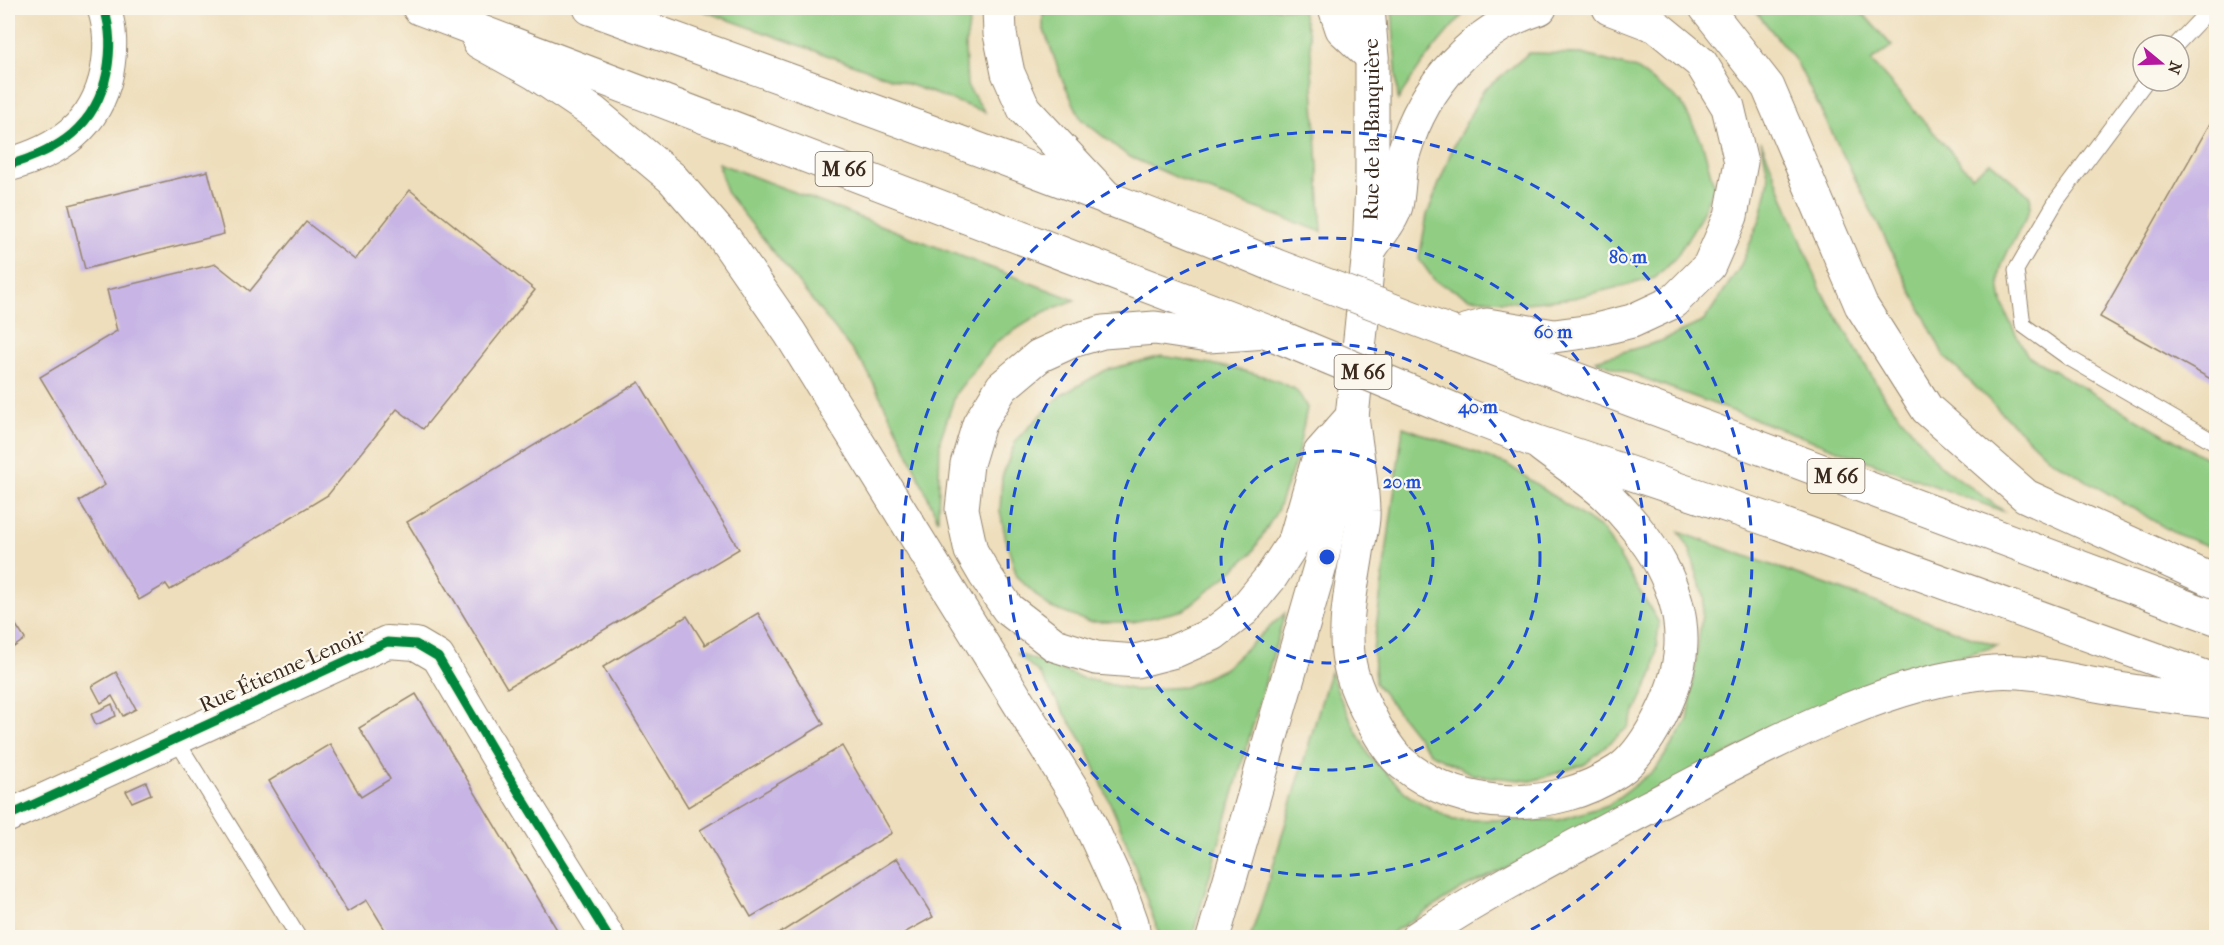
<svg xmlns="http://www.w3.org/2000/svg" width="2224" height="945" font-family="'IM FELL French Canon',serif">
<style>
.green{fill:#91ce84;stroke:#667c51;stroke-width:1.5}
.building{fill:#c8b5e5}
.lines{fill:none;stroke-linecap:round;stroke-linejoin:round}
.lane-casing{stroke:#94846d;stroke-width:17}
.street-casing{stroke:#94846d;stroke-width:34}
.secondary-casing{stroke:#94846d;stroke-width:35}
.highway-casing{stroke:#94846d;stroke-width:35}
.lane{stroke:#fff;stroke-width:15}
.street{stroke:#fff;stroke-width:32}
.secondary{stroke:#fff;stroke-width:33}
.highway{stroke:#fff;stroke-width:33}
.highway-bridge-casing{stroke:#94846d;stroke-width:35;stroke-linecap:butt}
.highway-bridge{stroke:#fff;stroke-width:33}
.cycleway-casing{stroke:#fbf7ec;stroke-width:13}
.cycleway{stroke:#00873e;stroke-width:9}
.ring{fill:none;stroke:#1d4ed8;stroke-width:3;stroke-dasharray:10 8}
.labels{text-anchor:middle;stroke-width:4.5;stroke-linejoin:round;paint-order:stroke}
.shield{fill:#fbf7ec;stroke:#75685c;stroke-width:1.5}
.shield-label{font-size:20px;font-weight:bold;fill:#3b2a1e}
.street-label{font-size:21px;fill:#3b2a1e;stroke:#fbf7ec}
.centre{fill:#1d4ed8;stroke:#fbf7ec;stroke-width:3}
.ring-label{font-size:18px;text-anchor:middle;font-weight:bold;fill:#1d4ed8;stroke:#fbf7ec;stroke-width:4.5;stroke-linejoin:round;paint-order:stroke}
</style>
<rect width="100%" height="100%" fill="#fbf7ec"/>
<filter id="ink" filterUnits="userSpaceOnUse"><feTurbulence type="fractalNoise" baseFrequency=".0167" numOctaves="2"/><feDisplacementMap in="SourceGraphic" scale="12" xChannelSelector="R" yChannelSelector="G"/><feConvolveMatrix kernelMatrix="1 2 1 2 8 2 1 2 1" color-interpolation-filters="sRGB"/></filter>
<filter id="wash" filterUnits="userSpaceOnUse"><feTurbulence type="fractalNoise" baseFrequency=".008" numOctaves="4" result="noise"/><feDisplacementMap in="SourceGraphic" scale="24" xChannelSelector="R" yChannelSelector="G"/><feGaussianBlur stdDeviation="1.35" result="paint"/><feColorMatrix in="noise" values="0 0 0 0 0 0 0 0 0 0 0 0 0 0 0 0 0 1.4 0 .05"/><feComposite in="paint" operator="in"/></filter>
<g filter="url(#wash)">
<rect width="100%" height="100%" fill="#eedebc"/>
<g class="green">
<polygon points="696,8 972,8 965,47 967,86 985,112"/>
<polygon points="1043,8 1301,8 1310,37 1322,232 1196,186 1128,156 1081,119 1062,79 1043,27"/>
<path d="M1392,8H1469C1442,37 1418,66 1398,100Z"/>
<path d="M1753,8H1858L1892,46L1871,61L1972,176L1990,162L2030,196C2033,209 2025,219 2019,230C2013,243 2002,258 2000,273C1996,303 2014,330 2028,356L2216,464V549L2174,533L2047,457L1944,356L1796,61Z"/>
<polygon points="1529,53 1582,54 1636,69 1681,102 1702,142 1714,186 1699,220 1676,257 1655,278 1573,298 1526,303 1470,298 1435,281 1419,259 1427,215 1453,147 1483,91"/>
<polygon points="1761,141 1821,290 1883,395 1940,465 2005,512 1595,360 1661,341 1704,321 1740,267 1761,217 1769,179"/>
<polygon points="718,163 1075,300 1044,312 996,342 956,393 940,440 938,520 901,437 865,367 726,192"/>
<path d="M1162,356C1198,362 1262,370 1294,389C1300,393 1304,402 1307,408L1297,457L1277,511L1252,553L1224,578L1184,610L1133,622H1089L1049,607L1017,577L1006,540L1000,511L1002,477L1016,440L1061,395L1106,370Z"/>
<polygon points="1403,427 1507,464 1604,531 1659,623 1654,671 1628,727 1585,764 1531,781 1474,775 1430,753 1375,683 1373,651"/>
<polygon points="1679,532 1997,646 1897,674 1790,721 1557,844 1462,889 1385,937 1250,938 1266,890 1330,672 1342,702 1369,756 1409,796 1453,820 1559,820 1608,805 1656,769 1688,720 1704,599 1690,550"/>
<polygon points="1285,613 1192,937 1160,937 1123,833 1085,745 1039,673 1016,653 1082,678 1135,690 1185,687 1224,669"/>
</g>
<g id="blocks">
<g class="building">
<polygon points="2216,113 2216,382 2100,317"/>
<polygon points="208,171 224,234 85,269 69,205"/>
<polygon points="410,190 535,290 423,429 397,409 328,495 170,590 166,584 139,600 79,501 105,485 40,377 117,331 107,290 216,264 250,291 306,222 355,260"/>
<polygon points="639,382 739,549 507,688 407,522"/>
<polygon points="8,613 25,639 8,651"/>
<polygon points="758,613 824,724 688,807 603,667 687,616 705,645"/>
<polygon points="116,672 136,709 123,716 112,696 101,703 92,686"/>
<polygon points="416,694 562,938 390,938 367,900 347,912 269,781 330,744 361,797 390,779 359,728"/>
<polygon points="112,704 116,716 96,725 91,714"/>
<polygon points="842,746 892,833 751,917 700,830"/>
<polygon points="146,782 151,794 132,802 126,791"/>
<polygon points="897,858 933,917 904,933 907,938 772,938"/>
</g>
</g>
</g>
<g filter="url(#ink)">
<use href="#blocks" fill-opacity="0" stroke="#94846d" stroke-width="1.5"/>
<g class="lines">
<g class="lane-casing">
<g id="lane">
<polyline points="2176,45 2211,8"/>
<polyline points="2146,81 2057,200 2016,270 2023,325 2069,358 2216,443"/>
<polyline points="175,738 299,938"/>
</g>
</g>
<g class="street-casing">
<polyline id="street" points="8,816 387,642 416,644 438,657 500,762 609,938"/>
</g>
<g class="secondary-casing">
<g id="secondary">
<polyline points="999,8 1000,34 1008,73 1024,109 1109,200"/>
<polyline points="1335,8 1342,29 1372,57"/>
<polyline points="1706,8 1768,87 1861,305 1927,409 2026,496 2216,582"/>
<polyline points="479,42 535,73 593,112 672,178 725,239 790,333 1079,800 1121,892 1132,923 1134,938"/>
<path d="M8,165C58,151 96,127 107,72C111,49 111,30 104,8"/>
<path d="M1370,249C1378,236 1392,221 1396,206C1400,188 1398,169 1404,152C1424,85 1474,29 1540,8"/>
<polyline points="1268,332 1208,336 1155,328 1103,332 1072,341 1039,356 1002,387 979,424 967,464 962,509 971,551 985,575 1008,609 1055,645 1096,658 1136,661 1175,651 1213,634 1244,610 1271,577 1295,540 1320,453 1352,417"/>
<polyline points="1455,334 1487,325 1554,336 1592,331 1632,321 1673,302 1709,266 1731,216 1741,162 1728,107 1701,63 1656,26 1609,8"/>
<path d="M1352,417C1356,448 1362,480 1363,511C1364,523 1360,535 1358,546C1352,588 1340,632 1352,674C1359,698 1384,749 1403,764C1463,813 1554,813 1618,771C1633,761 1646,742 1655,726C1686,671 1691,622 1661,565C1648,541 1626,514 1606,495C1586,477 1563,462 1542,446"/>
<path id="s1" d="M1213,938L1321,563L1352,417L1369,251L1372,182V57L1368,8"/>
<path d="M1417,938C1498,885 1584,841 1670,796C1765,747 1884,680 1993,672C2034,669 2073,682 2113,688C2148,694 2182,698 2216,702"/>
</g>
</g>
<g class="highway-casing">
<g id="highway">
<polyline points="419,8 1268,332"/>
<path d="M590,8C819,92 1050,171 1274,265"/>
<polyline points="1455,334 2216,618"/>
<polyline points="1459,412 1537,442 1779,523 2216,681"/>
</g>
</g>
<use href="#lane" class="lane"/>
<use href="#street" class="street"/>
<use href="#secondary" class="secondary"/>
<use href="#highway" class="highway"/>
<g class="highway-bridge-casing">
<g id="highway-bridge">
<polyline points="1274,265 1455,334"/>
<polyline points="1268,332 1459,412"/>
</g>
</g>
<use href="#highway-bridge" class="highway-bridge"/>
<g class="cycleway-casing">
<g id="cycleway">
<path d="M8,165C58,151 96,127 107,72C111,49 111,30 104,8"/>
<polyline points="8,816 387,642 416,644 438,657 500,762 609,938"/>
</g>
</g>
<use href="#cycleway" class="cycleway"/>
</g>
</g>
<g class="ring">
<circle cx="1327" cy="557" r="106"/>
<circle cx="1327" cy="557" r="213"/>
<circle cx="1327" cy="557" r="319"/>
<path d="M1137 937A425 425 0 1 1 1517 937"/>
</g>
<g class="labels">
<g class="shield">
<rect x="815.5" y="152" width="57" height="34" rx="4.5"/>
<rect x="1334.5" y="355" width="57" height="34" rx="4.5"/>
<rect x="1807.5" y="459" width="57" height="34" rx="4.5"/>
</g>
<g class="shield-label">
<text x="844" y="176">M 66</text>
<text x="1363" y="379">M 66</text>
<text x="1836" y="483">M 66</text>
</g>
<g class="street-label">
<text dy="7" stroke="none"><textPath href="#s1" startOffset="828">Rue de la Banquière</textPath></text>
<text transform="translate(282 670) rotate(-24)" y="7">Rue Étienne Lenoir</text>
</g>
</g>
<circle cx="1327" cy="557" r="9" class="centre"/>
<g class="ring-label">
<text x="1628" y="263">80 m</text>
<text x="1553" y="338">60 m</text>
<text x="1478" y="413">40 m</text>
<text x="1402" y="488">20 m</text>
</g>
<rect width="2224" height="945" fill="none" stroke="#fbf7ec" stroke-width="30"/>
<g transform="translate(2161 63) rotate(109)"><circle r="28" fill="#fbf7ec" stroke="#aea59a" stroke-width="1.5"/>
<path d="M0-4.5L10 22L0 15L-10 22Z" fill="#b5179e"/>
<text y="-9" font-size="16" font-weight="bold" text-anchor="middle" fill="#3b2a1e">N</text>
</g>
</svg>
